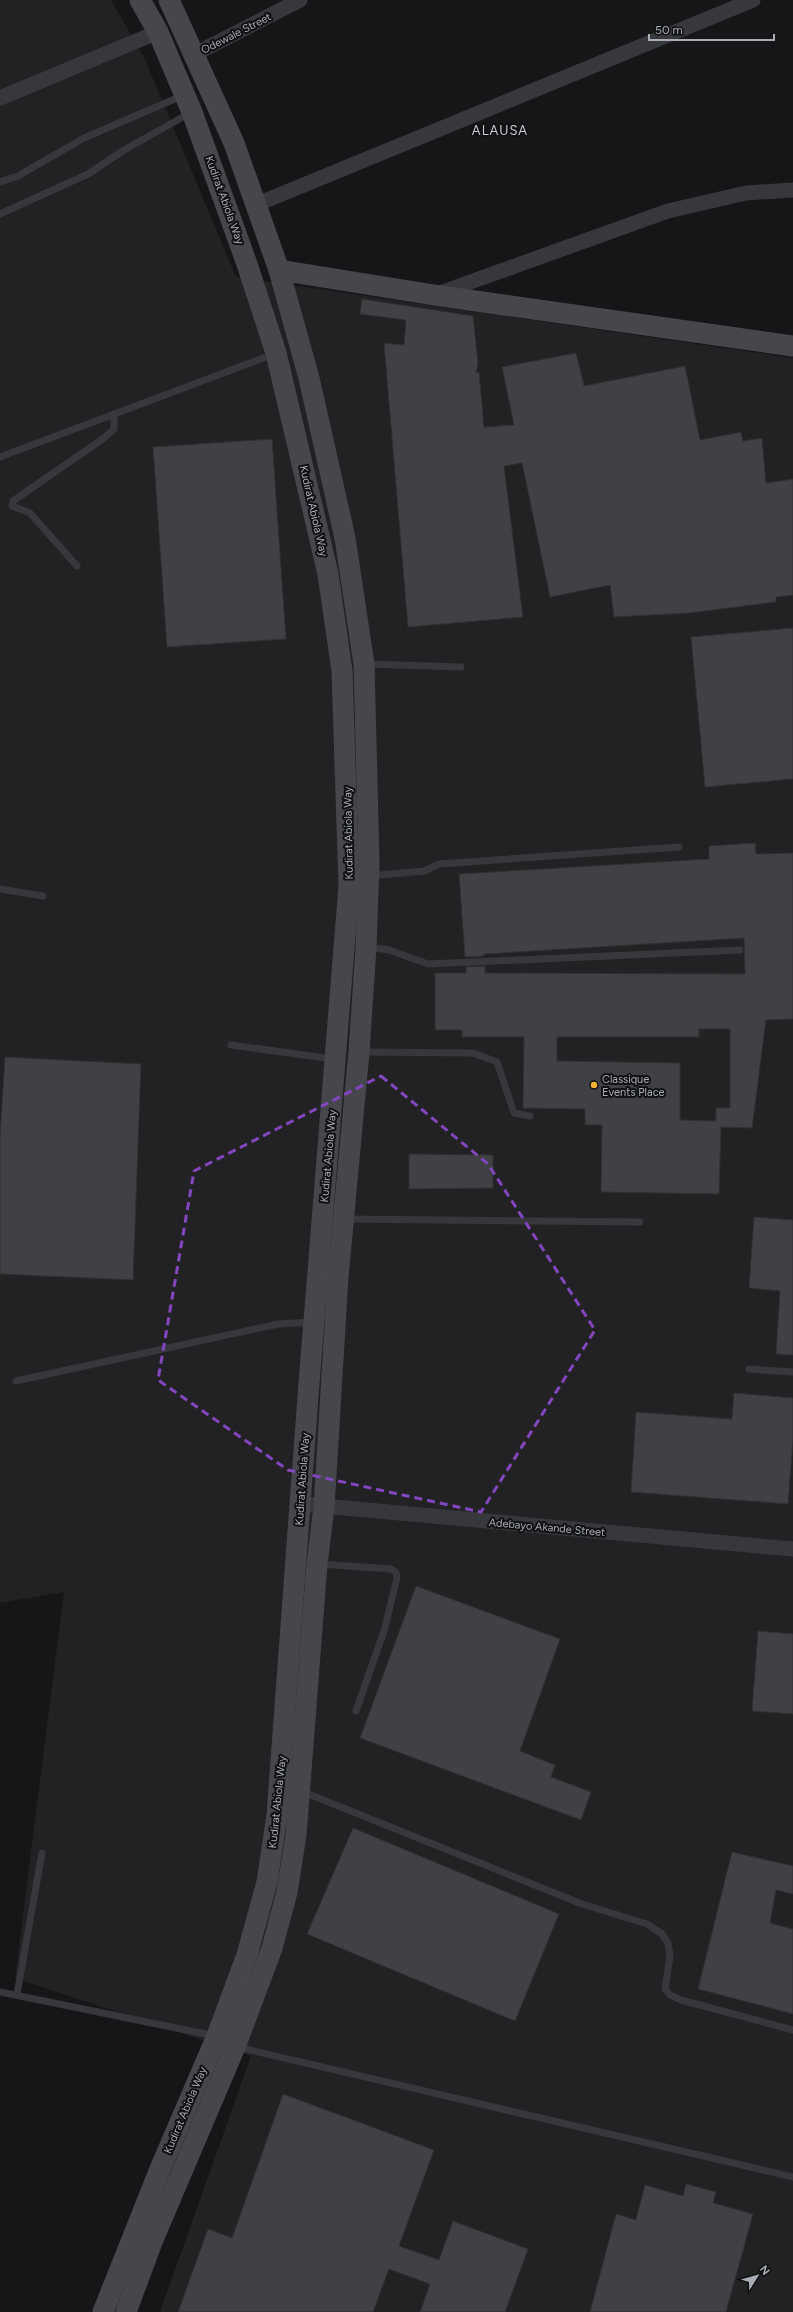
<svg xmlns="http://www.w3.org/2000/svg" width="793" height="2312" font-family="Figtree,sans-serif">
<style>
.built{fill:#222225}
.building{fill:#404145;stroke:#303034;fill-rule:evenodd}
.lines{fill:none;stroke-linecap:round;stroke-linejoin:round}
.lane{stroke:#37383d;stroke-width:7}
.street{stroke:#37383d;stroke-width:15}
.secondary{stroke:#45474d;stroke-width:21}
.marked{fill:none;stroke:#8446be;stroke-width:3;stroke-dasharray:8 5;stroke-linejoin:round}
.poi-dot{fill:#f2b134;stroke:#111113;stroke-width:1.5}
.labels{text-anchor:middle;stroke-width:4;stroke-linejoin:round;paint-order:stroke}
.street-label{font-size:11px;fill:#a8adb8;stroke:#111113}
.poi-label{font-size:11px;fill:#a8adb8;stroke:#111113;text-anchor:start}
.quarter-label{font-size:13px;letter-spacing:1px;fill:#c9ccd4;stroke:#111113}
</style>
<rect width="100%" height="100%" fill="#161618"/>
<polygon class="built" points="0,0 111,0 144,57 236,277 793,358 793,2312 160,2312 251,2056 15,1978 64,1592 0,1603"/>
<g class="building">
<polygon points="362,299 473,316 478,363 476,373 479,372 484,427 514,425 502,367 576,353 584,386 685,366 700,440 741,432 743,441 762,438 766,483 793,479 793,595 776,597 776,602 689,613 614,617 610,585 550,597 522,463 504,466 523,617 408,627 384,343 404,345 406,320 360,314"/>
<polygon points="272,439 286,639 167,647 153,447"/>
<polygon points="793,628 793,779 705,787 691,637"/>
<path d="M755,843L756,854L793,853V1019L766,1020L752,1128L721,1127L719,1194L601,1192L602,1125H585V1109L523,1108L524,1037H462V1030H435V973H466V967L485,966V973L745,974L744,938L484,954V956L465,957L459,874L709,859V846ZM699,1029H730V1108H716V1121L680,1120V1063L557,1061V1037H699Z"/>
<polygon points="5,1057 141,1064 133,1280 0,1274 0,1136"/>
<polygon points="409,1154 493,1155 493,1188 409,1189"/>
<polygon points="754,1217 793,1220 793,1355 776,1354 780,1291 749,1288"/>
<polygon points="734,1393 793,1398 793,1440 788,1504 631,1492 636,1412 732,1419"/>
<polygon points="416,1586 560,1639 520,1751 555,1765 551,1777 591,1792 581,1820 360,1738"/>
<polygon points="758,1631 793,1634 793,1714 752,1711"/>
<polygon points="353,1828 559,1914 515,2021 307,1934"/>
<polygon points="732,1852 793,1866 793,1894 776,1890 770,1923 793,1929 793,2014 698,1989"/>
<polygon points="283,2094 434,2150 399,2246 439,2260 453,2221 528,2249 505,2312 420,2312 430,2284 389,2269 373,2312 178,2312 208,2229 232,2238"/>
<polygon points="686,2184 716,2192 713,2203 753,2214 726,2312 590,2312 616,2214 636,2220 645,2185 683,2196"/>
</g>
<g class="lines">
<g class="lane">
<polyline points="0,182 18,176 84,138 184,95"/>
<polyline points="0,214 88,174 124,150 190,113"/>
<polyline points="0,457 274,354"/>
<polyline points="77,566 30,513 12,506 13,501 104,438 114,429 114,414"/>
<polyline points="366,664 461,667"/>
<polyline points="370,876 424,871 439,864 679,847"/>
<polyline points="0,889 43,896"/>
<polyline points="368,947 389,950 428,964 740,950"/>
<polyline points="231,1045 333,1059"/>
<polyline points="360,1052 473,1053 497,1062 514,1113 530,1116"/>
<polyline points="346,1219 640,1222"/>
<polyline points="749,1369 793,1372"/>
<polyline points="16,1381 278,1324 312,1322"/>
<polyline points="319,1564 391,1569 396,1572 397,1578 384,1631 356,1711"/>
<polyline points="301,1791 582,1904 647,1924 662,1934 668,1943 670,1956 665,1989 670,1995 681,2000 793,2030"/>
<polyline points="0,1992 215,2036"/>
<polyline points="17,1994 42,1853"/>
<polyline points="237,2047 793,2177"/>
</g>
<g class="street">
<polyline points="195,54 300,0"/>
<polyline points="0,98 158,32"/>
<polyline points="255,205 753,0"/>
<polyline points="437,294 668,211 746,193 793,190"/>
<polyline points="301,1504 793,1549"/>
</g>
<g class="secondary">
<polyline points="279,270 434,295 793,346"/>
<polyline points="103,2312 160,2169 217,2036 247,1955 267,1882 277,1815 309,1383 349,886 342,671 328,574 276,353 247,264 192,112 158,32 140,0"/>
<polyline points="126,2312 152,2242 235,2047 272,1948 287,1892 296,1835 317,1564 324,1507 338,1277 359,1052 366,947 369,863 364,664 345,538 309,378 279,270 234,143 169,0"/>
</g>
</g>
<path class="marked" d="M381,1076L488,1164L595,1330L481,1512L288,1470L158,1380L194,1171Z"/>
<circle class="poi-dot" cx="594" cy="1085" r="4"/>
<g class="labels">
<g class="street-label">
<text transform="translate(236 33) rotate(-27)" y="4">Odewale Street</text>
<text transform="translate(225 200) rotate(70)" y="4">Kudirat Abiola Way</text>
<text transform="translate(314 511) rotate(77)" y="4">Kudirat Abiola Way</text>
<text transform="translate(348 833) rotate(-91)" y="4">Kudirat Abiola Way</text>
<text transform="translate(328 1156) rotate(-85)" y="4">Kudirat Abiola Way</text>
<text transform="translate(302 1479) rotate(-86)" y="4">Kudirat Abiola Way</text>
<text transform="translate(547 1527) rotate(5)" y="4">Adebayo Akande Street</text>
<text transform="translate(277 1802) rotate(-84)" y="4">Kudirat Abiola Way</text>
<text transform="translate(185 2110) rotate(-67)" y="4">Kudirat Abiola Way</text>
</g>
<g class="poi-label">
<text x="602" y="1083">Classique<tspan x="602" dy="13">Events Place</tspan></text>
</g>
<g class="quarter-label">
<text x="500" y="135">ALAUSA</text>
</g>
</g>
<g transform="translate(757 2276) rotate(53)" stroke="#111113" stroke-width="3" paint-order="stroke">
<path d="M0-3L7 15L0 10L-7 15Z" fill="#a8adb8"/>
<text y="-6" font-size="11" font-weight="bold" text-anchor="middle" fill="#a8adb8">N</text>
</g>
<path d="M649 34v6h125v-6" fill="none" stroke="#a8adb8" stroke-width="2"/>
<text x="655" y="34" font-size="12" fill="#a8adb8" stroke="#111113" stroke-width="3" paint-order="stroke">50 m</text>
</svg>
